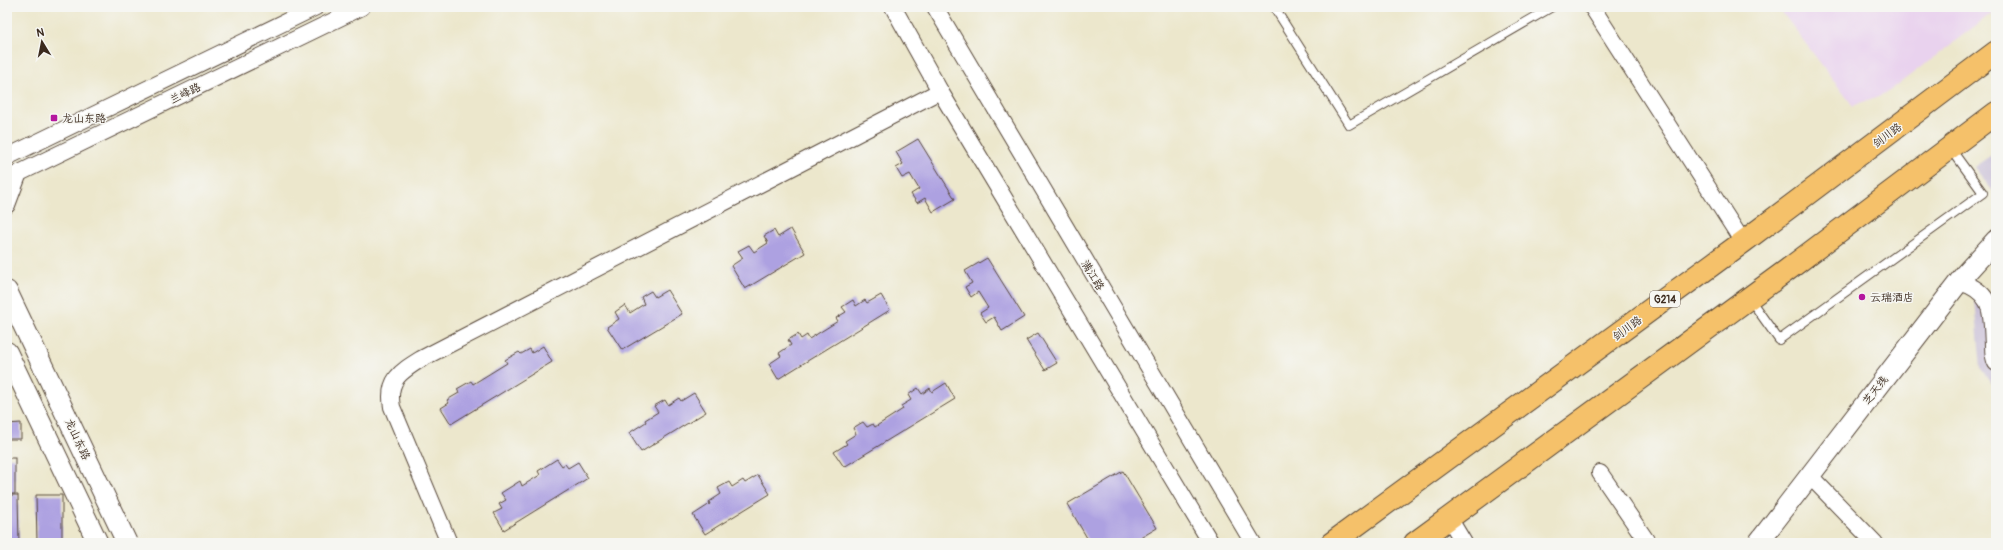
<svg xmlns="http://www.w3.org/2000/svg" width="2003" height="550" font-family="Pangolin,'LXGW WenKai TC',sans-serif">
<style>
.built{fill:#e9d2ee}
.industrial{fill:#c9bfd7}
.building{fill:#ada1e1}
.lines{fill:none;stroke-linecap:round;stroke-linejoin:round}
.service-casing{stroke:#564638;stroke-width:10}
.minor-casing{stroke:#564638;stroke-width:18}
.tertiary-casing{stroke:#564638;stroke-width:22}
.trunk-casing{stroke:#564638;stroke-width:24}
.service{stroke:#fff;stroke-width:8}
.minor{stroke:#fff;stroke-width:16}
.tertiary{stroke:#fff;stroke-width:20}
.trunk{stroke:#f5c16b;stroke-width:22}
.poi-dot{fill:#b5179e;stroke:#f6f6f2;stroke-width:1.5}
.labels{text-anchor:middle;stroke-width:3;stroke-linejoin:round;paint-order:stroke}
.shield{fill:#f6f6f2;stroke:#73675e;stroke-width:1}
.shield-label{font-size:10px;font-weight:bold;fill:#3b2a1e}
.street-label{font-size:11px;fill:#3b2a1e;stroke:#f6f6f2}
.poi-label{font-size:11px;fill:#3b2a1e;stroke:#f6f6f2;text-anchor:start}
</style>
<rect width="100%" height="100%" fill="#f6f6f2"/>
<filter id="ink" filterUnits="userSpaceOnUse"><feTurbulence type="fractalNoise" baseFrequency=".025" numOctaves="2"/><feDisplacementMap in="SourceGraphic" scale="8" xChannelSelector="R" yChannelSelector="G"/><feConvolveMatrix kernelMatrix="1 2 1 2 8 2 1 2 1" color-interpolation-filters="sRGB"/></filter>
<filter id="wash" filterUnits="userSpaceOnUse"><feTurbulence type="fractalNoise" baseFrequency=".012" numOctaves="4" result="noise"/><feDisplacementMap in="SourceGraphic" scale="16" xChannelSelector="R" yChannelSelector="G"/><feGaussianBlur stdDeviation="0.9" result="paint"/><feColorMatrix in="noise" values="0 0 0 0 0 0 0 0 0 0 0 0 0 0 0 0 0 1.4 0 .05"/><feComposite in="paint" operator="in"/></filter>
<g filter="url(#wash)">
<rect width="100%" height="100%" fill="#ece7cc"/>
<polygon class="built" points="1778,7 1996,7 1996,10 1888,92 1853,106"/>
<g class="industrial">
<polygon points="1996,152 1996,195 1974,167"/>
<polygon points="1973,278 1996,306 1996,389 1981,369"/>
</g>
<g id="blocks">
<g class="building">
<polygon points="918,139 955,199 933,212 925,198 917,203 911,194 919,189 910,174 902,178 896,168 903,164 896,152"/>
<polygon points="791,229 805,253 745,289 731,266 743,258 738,251 749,245 754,252 768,243 764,236 774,230 778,237"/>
<polygon points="987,258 1024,317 1002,331 994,317 986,322 980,313 988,308 978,292 971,297 965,287 972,283 965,271"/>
<polygon points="667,290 682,314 622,350 607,327 619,319 615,312 625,305 630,313 644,304 641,297 651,291 655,297"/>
<polygon points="881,295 890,310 778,379 769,364 781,356 779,353 791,345 788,340 798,334 801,339 807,335 809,339 838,321 836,318 846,312 842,307 853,300 856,306 865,300 867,303"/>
<polygon points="1038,333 1057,363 1045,370 1026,340"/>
<polygon points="543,346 552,362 451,424 441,408 449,403 447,400 459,393 457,389 471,381 473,384 507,363 505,360 519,352 521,354 530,349 532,353"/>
<polygon points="946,383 955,399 844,467 834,452 847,444 845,441 856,434 853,428 863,422 867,427 873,424 875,427 903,409 901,406 911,400 908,395 918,388 922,394 930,388 932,392"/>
<polygon points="694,393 706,412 641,452 629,433 646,422 645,420 658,412 654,406 665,400 668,405 679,398 681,401"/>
<polygon points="21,423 21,439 7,439 7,424"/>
<rect x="7" y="458" width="8" height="36"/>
<polygon points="557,459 562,466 565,464 568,468 578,462 588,478 504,530 494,513 502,509 499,504 506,500 501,493 520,481 522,486 540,475 538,471"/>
<polygon points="1123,471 1157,528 1132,543 1090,543 1067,504"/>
<polygon points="758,475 770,494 705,534 693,515 710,504 709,502 721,494 718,488 729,482 732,487 743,480 745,483"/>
<polygon points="7,495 18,495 19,543 7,543"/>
<polygon points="36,495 62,495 62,543 37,543"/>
</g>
</g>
</g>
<g filter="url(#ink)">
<use href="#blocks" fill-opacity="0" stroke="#564638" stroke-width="1"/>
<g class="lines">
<g class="service-casing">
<g id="service">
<polyline points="1274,7 1349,125 1552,7"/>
<polyline points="1749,298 1779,340 1983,193 1951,149"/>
</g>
</g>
<g class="minor-casing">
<g id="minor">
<polyline points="893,7 940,91 1211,543"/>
<polyline points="935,7 1253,543"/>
<polyline points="1592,7 1743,242"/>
<polyline points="7,157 316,7"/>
<polyline points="7,179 362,7"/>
<polyline points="7,205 19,173"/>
<path d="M1959,282C1995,292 1991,314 1993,345C1993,351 1993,358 1996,363"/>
<polyline points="1600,473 1648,543"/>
<polyline points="1809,475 1875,543"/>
<polyline points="1449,518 1464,543"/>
<path d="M449,543L392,407C387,380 400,372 421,359L940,91"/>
</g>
</g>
<g class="tertiary-casing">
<g id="tertiary">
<polyline points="7,291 127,543"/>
<polyline points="7,352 98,543"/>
<polyline points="1758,543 1965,274 1996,240"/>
</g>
</g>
<g class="trunk-casing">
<g id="trunk">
<polyline points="1332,543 1743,242 1996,52"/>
<polyline points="1415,543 1786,271 1996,113"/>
</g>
</g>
<use href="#service" class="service"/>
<use href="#minor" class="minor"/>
<use href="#tertiary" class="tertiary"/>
<use href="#trunk" class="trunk"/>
</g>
</g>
<g class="poi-dot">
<rect x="50" y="114" width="8" height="8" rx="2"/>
<circle cx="1862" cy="297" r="4"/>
</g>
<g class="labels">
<rect class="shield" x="1650" y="291" width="30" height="16" rx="3"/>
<g class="shield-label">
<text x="1665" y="303">G214</text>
</g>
<g class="street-label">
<text transform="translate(185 93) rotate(-26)" y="4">兰峰路</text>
<text transform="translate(1887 135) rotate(-37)" y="4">剑川路</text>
<text transform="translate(1093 275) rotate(59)" y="4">满江路</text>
<text transform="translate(1627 328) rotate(-36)" y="4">剑川路</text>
<text transform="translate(1875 390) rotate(-52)" y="4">芝天线</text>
<text transform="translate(78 439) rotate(65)" y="4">龙山东路</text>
</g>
<g class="poi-label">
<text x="62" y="122">龙山东路</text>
<text x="1870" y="301">云瑞酒店</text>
</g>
</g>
<rect width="2003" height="550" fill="none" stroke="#f6f6f2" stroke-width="24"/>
<g transform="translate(42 42) rotate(350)" stroke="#f6f6f2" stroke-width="3" paint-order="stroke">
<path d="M0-3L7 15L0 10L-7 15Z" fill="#3b2a1e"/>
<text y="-6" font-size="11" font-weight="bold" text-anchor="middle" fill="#3b2a1e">N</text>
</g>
</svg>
